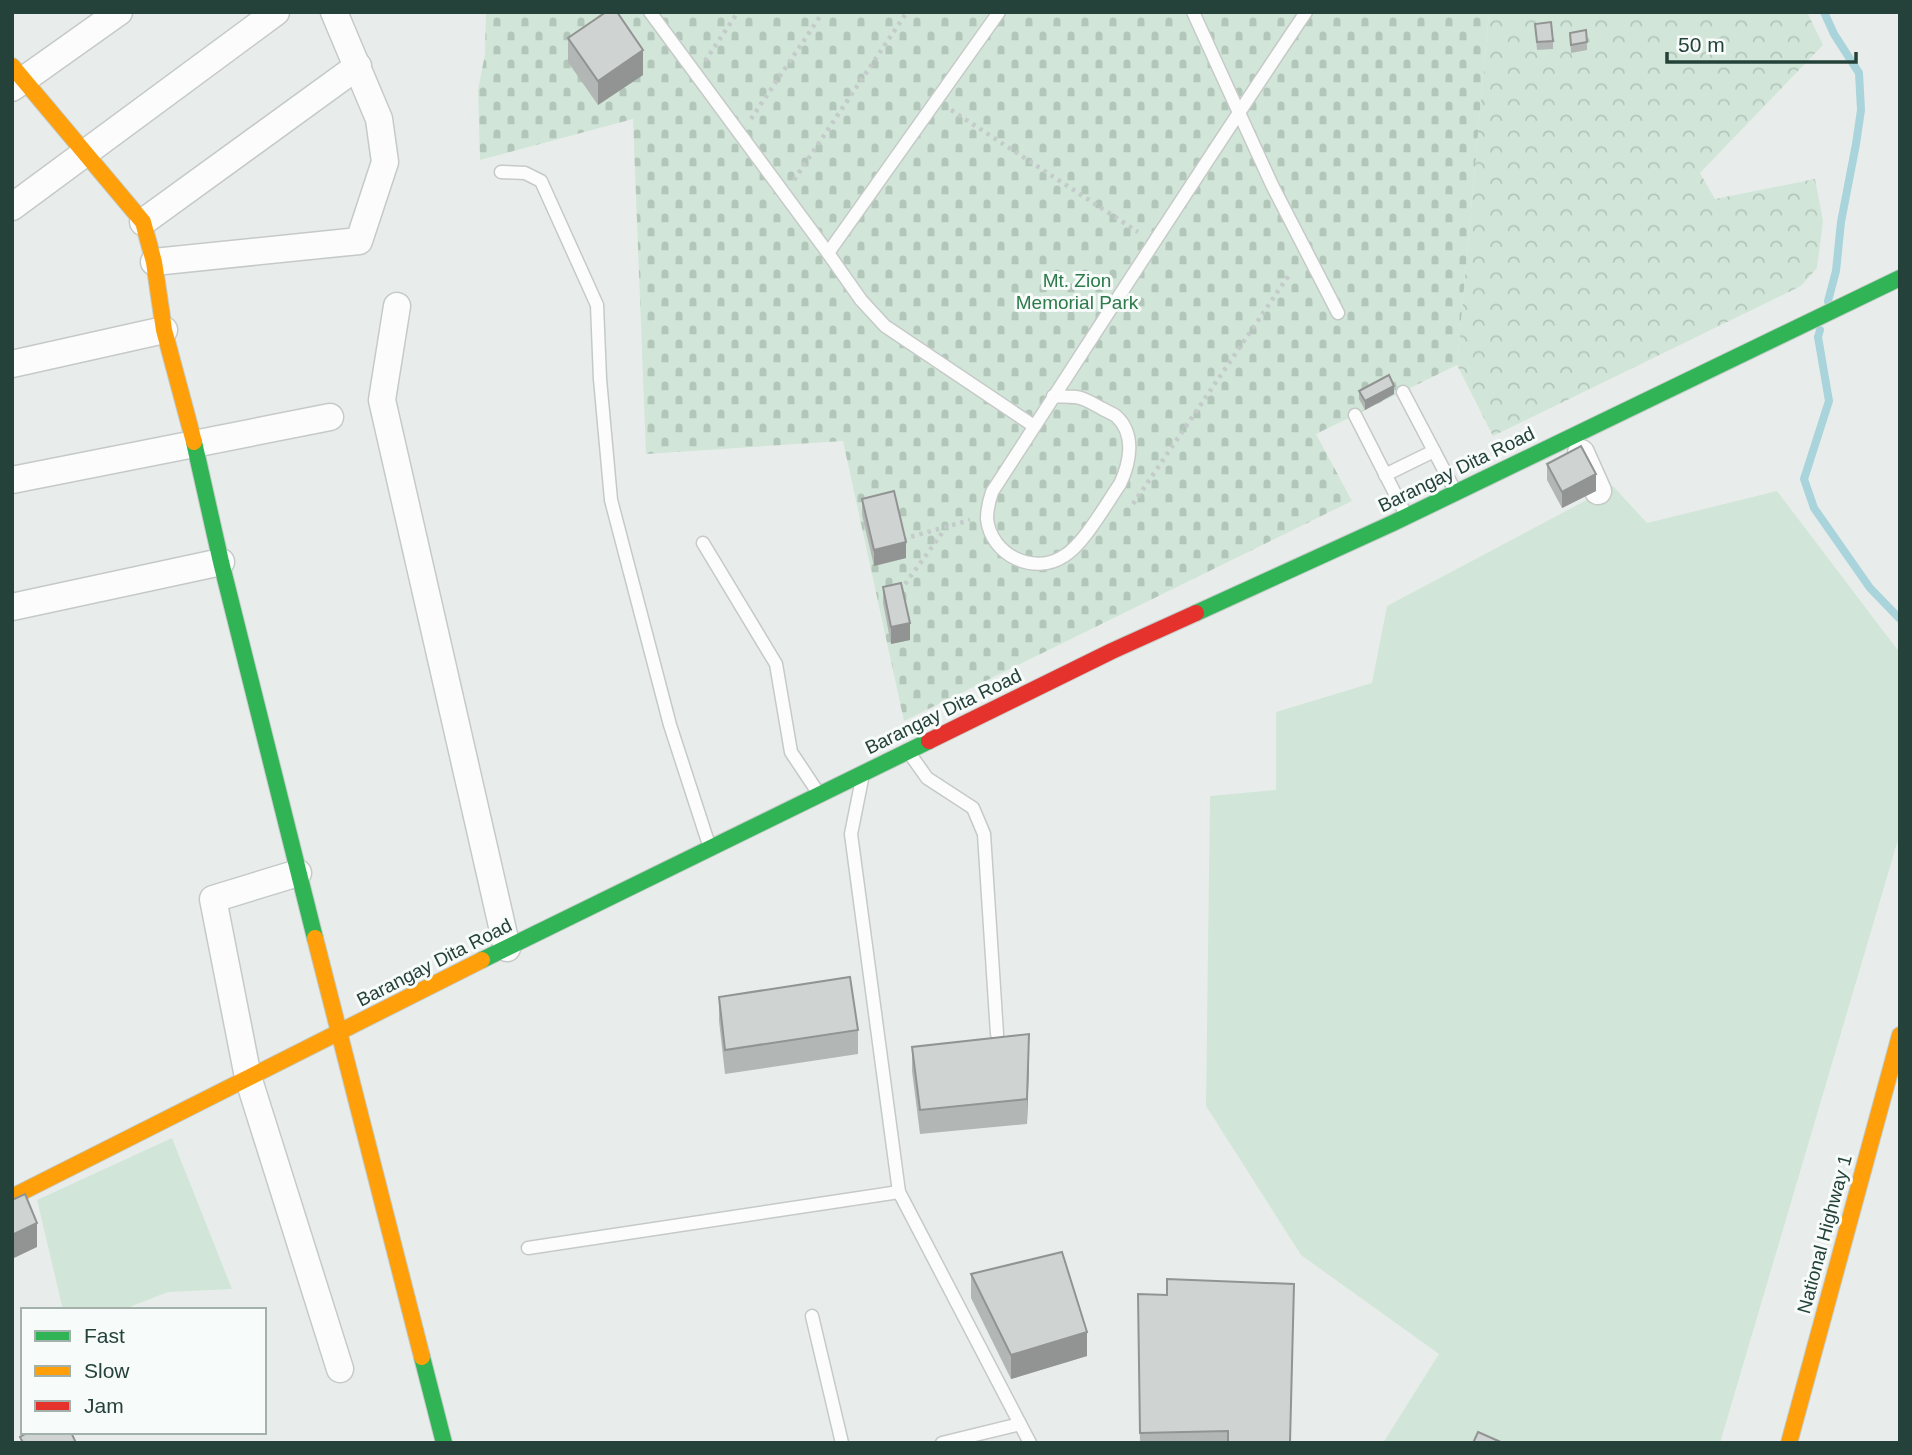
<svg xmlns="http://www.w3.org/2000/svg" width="1912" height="1455" font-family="Arial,sans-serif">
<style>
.green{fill:#d1e6d8}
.forest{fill:url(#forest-crowns)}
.cemetery{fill:url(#cemetery-stones)}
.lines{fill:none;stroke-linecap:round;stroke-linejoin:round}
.stream{stroke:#a9d4db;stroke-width:8}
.lane-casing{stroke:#c5cac8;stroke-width:15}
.street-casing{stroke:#c5cac8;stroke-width:29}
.fast-casing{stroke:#c3cbc8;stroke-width:18}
.slow-casing{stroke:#c3cbc8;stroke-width:18}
.jam-casing{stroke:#c3cbc8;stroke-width:18}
.path{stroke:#c3ccca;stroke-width:4.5;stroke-dasharray:3.5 5;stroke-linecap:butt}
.lane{stroke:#fcfcfc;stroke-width:12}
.street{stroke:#fcfcfc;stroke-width:26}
.fast{stroke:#30b455;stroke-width:16}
.slow{stroke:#ff9f0a;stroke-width:16}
.jam{stroke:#e5322d;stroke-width:16}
.wall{fill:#b2b6b5}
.shaded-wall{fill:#919493}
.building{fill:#cfd4d2;stroke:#919493;stroke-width:2}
.labels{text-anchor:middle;stroke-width:6;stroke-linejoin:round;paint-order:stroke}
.park-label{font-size:19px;fill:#2d7a4b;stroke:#f7fbf9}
.street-label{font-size:19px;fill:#24423a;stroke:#f7fbf9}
</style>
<defs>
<pattern id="forest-crowns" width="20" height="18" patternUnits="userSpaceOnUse" patternTransform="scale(1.75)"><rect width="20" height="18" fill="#d1e6d8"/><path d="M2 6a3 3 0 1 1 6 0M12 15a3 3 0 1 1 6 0" fill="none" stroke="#b3c6ba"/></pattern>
<pattern id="cemetery-stones" width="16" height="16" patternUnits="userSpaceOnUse" patternTransform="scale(1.75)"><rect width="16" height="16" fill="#d1e6d8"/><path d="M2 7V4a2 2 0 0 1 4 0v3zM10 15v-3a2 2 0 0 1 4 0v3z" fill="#b3c6ba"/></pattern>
</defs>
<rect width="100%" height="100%" fill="#e8edeb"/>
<g class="green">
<polygon points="1613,486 1647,523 1777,491 1900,653 1900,833 1720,1443 1383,1443 1439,1354 1301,1255 1206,1106 1210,796 1276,790 1276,712 1372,683 1387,606"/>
<polygon points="172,1138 232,1289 168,1292 122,1310 63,1310 37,1200"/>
</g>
<polygon class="forest" points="1489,12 1807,12 1823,45 1700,173 1715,199 1815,179 1823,221 1817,268 1801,286 1493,436 1457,365"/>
<polygon class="cemetery" points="486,12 1489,12 1457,365 1316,434 1352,501 904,721 843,441 646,454 633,119 480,160 478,90 485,54"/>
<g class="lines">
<g class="stream">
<polyline points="1824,12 1834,34 1859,73 1861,110 1856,144 1841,222 1836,271 1828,301"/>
<polyline points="1820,330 1818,337 1829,401 1804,479 1814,508 1870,588 1900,619"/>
</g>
<g class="lane-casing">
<g id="lane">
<polyline points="650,12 828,253 861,300 885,326 1034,426"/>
<polyline points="1193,12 1272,185 1338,313"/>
<polyline points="501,172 525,173 541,181 597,305 600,379 611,500 670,725 709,845"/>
<polyline points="828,253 999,12"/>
<polyline points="1403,392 1454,489"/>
<path d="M1053,396C1061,397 1068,396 1076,397C1085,398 1093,404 1101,408C1106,411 1112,413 1116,416C1136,434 1130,463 1120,484C1106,504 1084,544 1064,556C1034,576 991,555 987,519C987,509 989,501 992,492C1096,332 1199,171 1306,12"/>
<polyline points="1355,415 1406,515"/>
<polyline points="1385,475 1434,451"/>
<polyline points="703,543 776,664 791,752 817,791"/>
<polyline points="910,754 927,778 973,808 984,834 997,1034"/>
<polyline points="862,779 851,834 899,1192 1030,1443"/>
<polyline points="528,1248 899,1192"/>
<polyline points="812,1316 842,1443"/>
<polyline points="942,1443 1020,1424"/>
</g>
</g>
<g class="street-casing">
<g id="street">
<polyline points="12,88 119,12"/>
<polyline points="12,207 276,12"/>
<polyline points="143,222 358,66"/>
<polyline points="154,262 359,241 385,162 379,119 334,12"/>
<polyline points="397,306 382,400 507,948"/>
<polyline points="12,364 164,330"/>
<polyline points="1581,453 1598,491"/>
<polyline points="12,480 330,417"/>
<polyline points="12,607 221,562"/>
<polyline points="298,873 213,899 248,1077 340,1369"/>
</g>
</g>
<g class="fast-casing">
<g id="fast">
<polyline points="194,442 221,562 315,938"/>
<polyline points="1196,613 1393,523 1900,278"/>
<polyline points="482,960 929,741"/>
<polyline points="422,1357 444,1443"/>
</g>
</g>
<g class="slow-casing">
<g id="slow">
<polyline points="12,66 143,222 154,262 164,330 194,442"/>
<polyline points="315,938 422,1357"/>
<polyline points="12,1197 482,960"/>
<polyline points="1789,1443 1900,1035"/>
</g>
</g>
<g class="jam-casing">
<polyline id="jam" points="929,741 1112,651 1196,613"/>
</g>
<g class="path">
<polyline points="705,61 738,12"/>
<polyline points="951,110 1138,232"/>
<polyline points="751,119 823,12"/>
<polyline points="794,180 907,12"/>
<polyline points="1133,504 1289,275"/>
<polyline points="903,539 970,520"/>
<polyline points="900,591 945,529"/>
</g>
<use href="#lane" class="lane"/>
<use href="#street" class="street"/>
<use href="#fast" class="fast"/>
<use href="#slow" class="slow"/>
<use href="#jam" class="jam"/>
</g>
<g class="wall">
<polygon points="1535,24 1553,41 1553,49 1537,50"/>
<polygon points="1570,33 1587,42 1587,50 1571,53"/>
<polygon points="568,38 643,75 598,105 568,62"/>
<polygon points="1359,391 1394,394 1365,410 1359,399"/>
<polygon points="1547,464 1596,491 1562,508 1547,480"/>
<polygon points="862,499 906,558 874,566 862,515"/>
<polygon points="883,587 910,640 891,644 883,603"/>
<polygon points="719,997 858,1030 858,1054 725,1074 719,1021"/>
<polygon points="912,1047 1029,1058 1027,1124 920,1134 912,1071"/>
<polygon points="971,1274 1087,1356 1011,1379 971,1298"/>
<polygon points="1138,1294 1167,1295 1291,1443 1140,1443"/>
</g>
<g class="shaded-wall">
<polygon points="643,50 643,75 598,105 598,81"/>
<polygon points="1394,386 1394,394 1365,410 1365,401"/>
<polygon points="1596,474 1596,491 1562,508 1562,492"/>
<polygon points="906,542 906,558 874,566 874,550"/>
<polygon points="910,623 910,640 891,644 891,627"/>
<polygon points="1029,1034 1029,1058 1027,1124 1027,1099"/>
<polygon points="37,1223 37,1247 12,1259 12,1235"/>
<polygon points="1087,1332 1087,1356 1011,1379 1011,1355"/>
</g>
<g class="building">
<polygon points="606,12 617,12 643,50 598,81 568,38"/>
<polygon points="1551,22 1553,41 1537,42 1535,24"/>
<polygon points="1586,30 1587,42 1571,45 1570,33"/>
<polygon points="1389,375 1394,386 1365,401 1359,391"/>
<polygon points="1581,446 1596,474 1562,492 1547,464"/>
<polygon points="894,491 906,542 874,550 862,499"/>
<polygon points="901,583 910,623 891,627 883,587"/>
<polygon points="850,977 858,1030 725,1050 719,997"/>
<polygon points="1029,1034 1027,1099 920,1110 912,1047"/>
<polygon points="25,1194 37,1223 12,1235 12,1200"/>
<polygon points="1062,1252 1087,1332 1011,1355 971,1274"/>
<polygon points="1167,1279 1294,1284 1290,1443 1228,1443 1228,1431 1140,1433 1138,1294 1167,1295"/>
<polygon points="29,1432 71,1432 76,1443 23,1443 20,1437"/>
<polygon points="1478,1432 1503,1443 1473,1443"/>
</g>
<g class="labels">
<g class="park-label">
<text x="1077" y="287">Mt. Zion<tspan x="1077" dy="22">Memorial Park</tspan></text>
</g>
<g class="street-label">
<text transform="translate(1456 469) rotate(-26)" y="7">Barangay Dita Road</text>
<text transform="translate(943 711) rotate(-26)" y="7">Barangay Dita Road</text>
<text transform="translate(434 962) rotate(-27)" y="7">Barangay Dita Road</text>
<text transform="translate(1824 1234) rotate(-75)" y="7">National Highway 1</text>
</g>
</g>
<rect width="1912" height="1455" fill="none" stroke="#24423a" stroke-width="28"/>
<rect x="21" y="1308" width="245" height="126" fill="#f7fbf9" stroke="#a3b1ad" stroke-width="2"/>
<rect x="35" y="1331" width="35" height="10" fill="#30b455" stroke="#a3b1ad" stroke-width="2"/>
<text x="84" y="1343" font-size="21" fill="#24423a">Fast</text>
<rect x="35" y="1366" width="35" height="10" fill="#ff9f0a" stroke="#a3b1ad" stroke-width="2"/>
<text x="84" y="1378" font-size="21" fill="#24423a">Slow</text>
<rect x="35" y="1401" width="35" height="10" fill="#e5322d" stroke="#a3b1ad" stroke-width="2"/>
<text x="84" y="1413" font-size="21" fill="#24423a">Jam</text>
<path d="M1667 52v10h189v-10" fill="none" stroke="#24423a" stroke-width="3.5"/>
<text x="1678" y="52" font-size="21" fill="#24423a" stroke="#f7fbf9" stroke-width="5" paint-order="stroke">50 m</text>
</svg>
